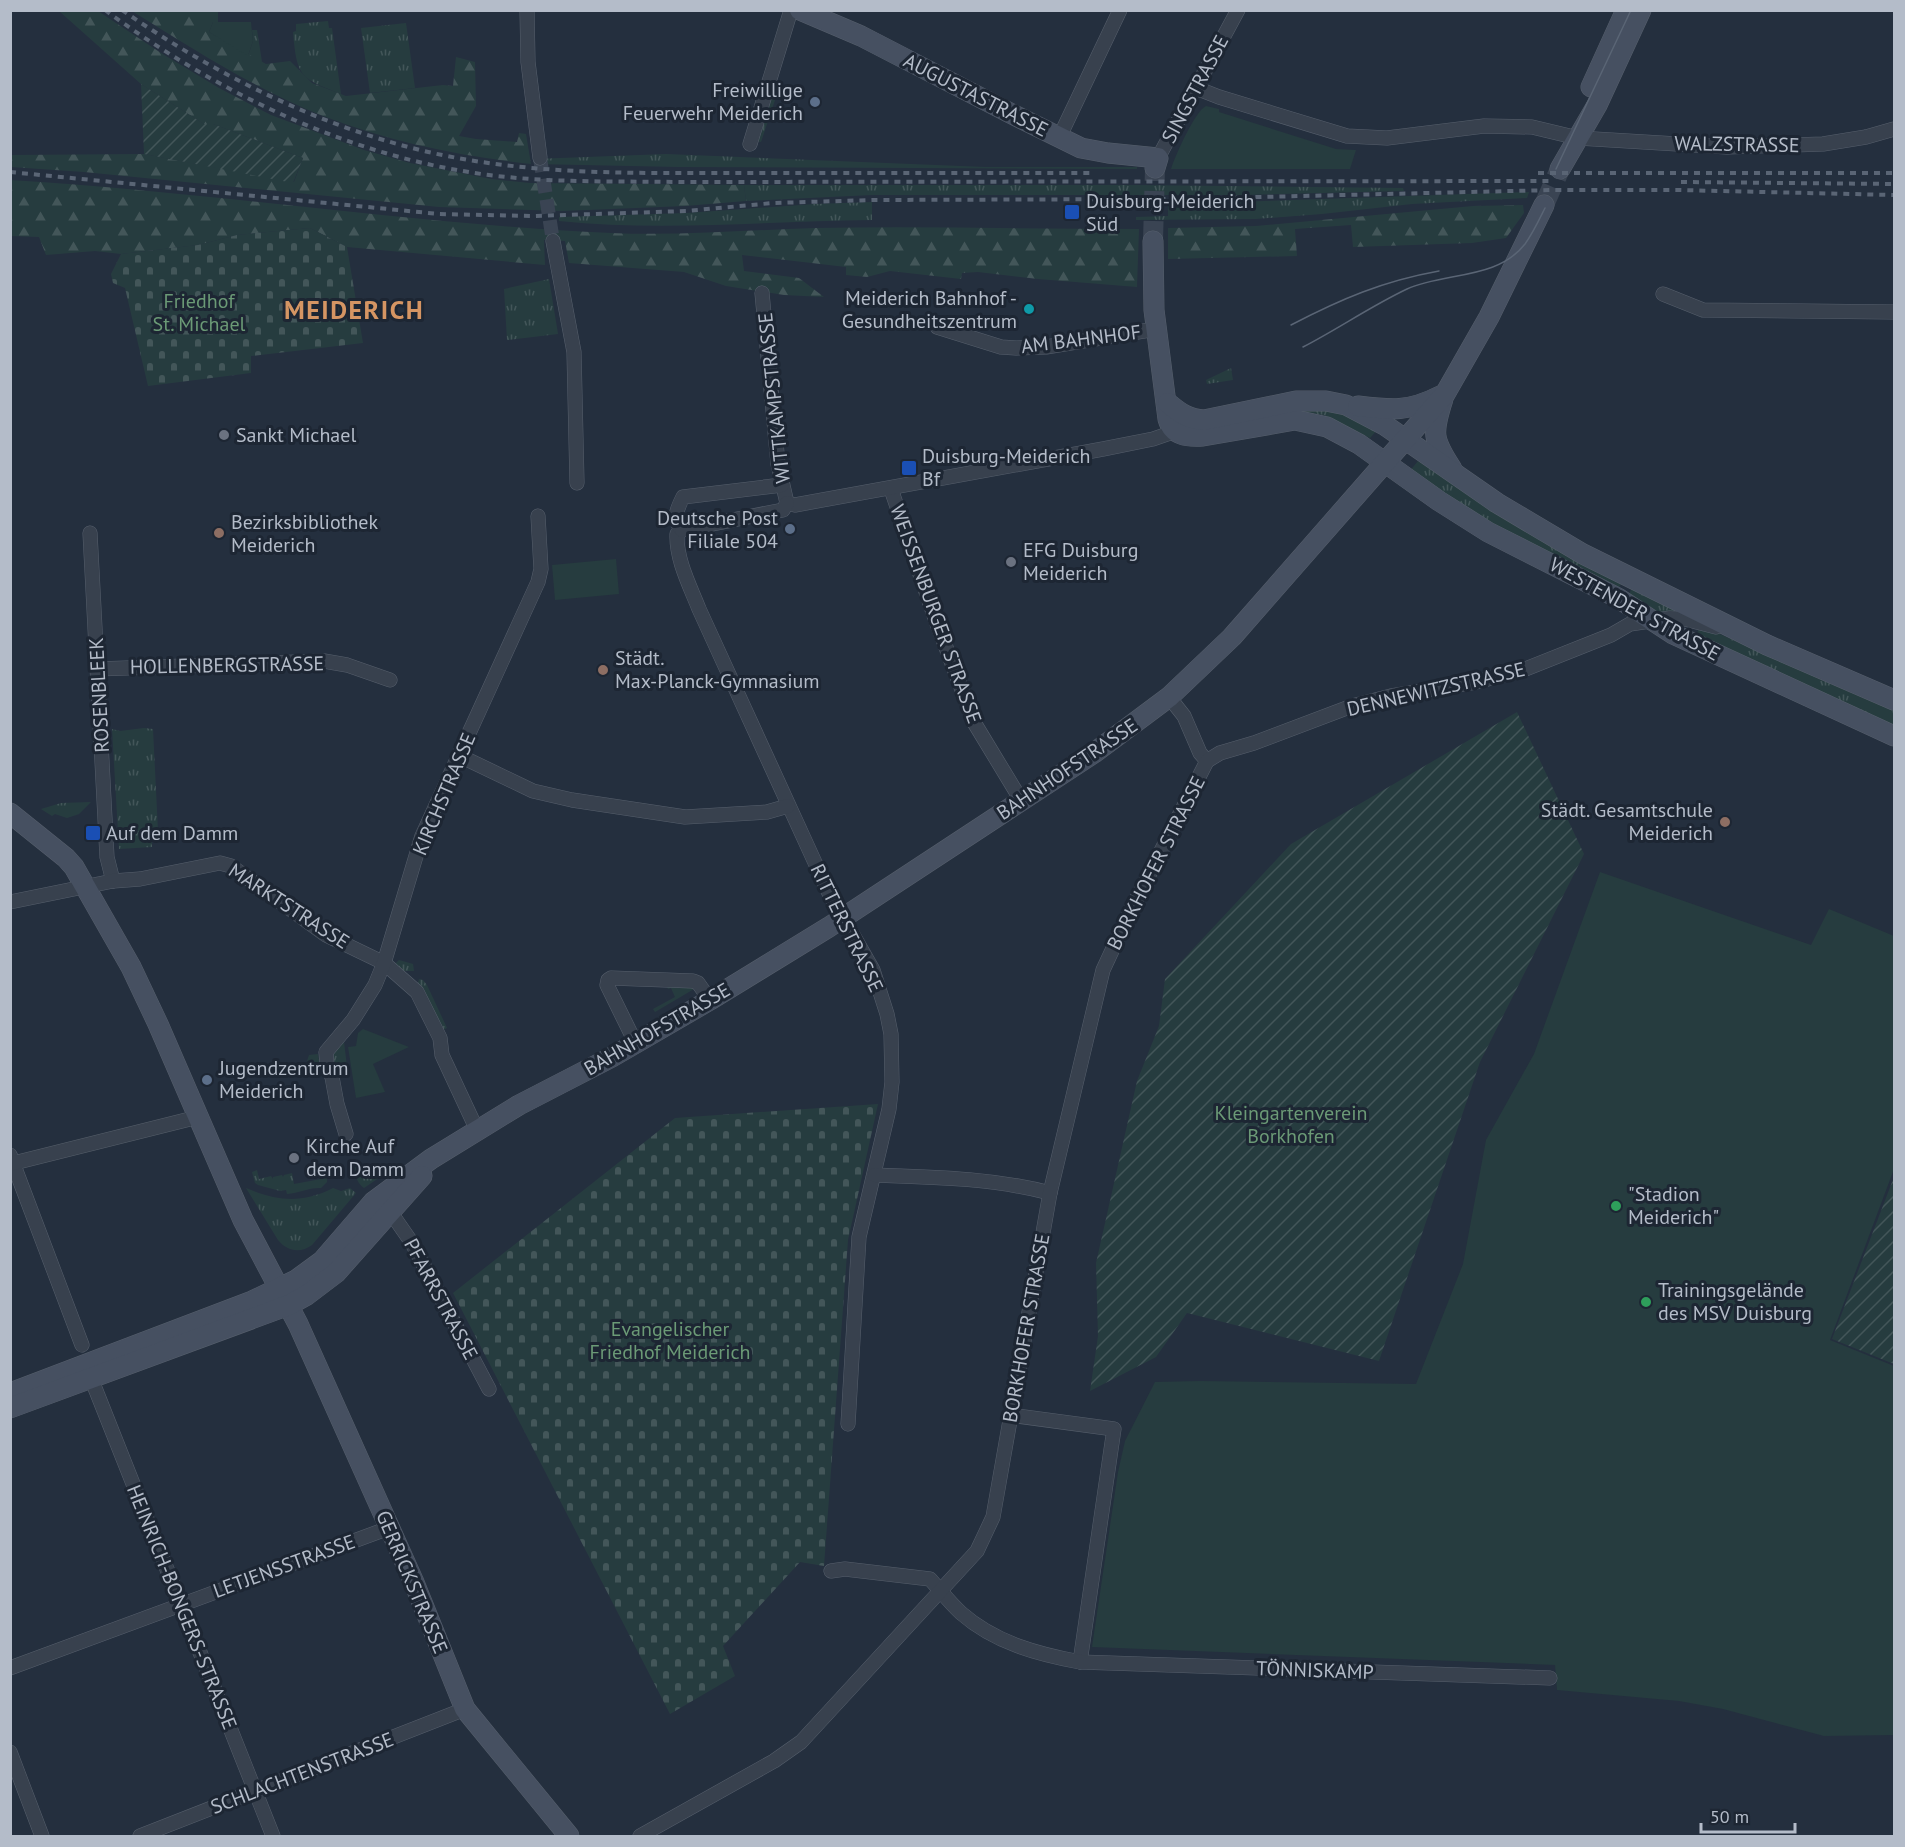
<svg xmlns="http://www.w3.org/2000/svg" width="1905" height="1847" font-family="'PT Sans',sans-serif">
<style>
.grass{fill:url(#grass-tufts)}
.forest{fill:url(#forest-firs)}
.cemetery{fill:url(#cemetery-stones)}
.park{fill:#263c3f}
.garden{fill:url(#garden-furrows)}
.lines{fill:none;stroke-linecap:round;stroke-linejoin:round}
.street-tunnel{stroke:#3a4453;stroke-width:14;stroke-dasharray:14 7;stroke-linecap:butt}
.secondary-tunnel{stroke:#3a4453;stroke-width:20;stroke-dasharray:20 10;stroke-linecap:butt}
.street-casing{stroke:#565f6c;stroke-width:15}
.secondary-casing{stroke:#565f6c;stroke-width:21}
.street{stroke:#38414e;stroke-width:14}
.secondary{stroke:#465061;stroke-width:20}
.tram{stroke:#5a6575;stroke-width:1.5}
.rail{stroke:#5a6575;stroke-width:4;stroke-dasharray:6 6;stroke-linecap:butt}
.service-dot{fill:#5c6f8a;stroke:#1d2633;stroke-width:2}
.transit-dot{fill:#1a4fb4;stroke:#1d2633;stroke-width:2}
.culture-dot{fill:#0f9aa8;stroke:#1d2633;stroke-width:2}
.worship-dot{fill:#6b7280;stroke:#1d2633;stroke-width:2}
.education-dot{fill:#8d6e63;stroke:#1d2633;stroke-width:2}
.leisure-dot{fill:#2e9e5b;stroke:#1d2633;stroke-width:2}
.labels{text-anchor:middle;stroke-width:6;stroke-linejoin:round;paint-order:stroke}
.street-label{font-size:20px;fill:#b4bcc9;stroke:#1d2633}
.poi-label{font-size:20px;fill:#b4bcc9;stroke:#1d2633;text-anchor:start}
.park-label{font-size:20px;fill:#6b9a76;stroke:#1d2633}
.district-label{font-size:26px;font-weight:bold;letter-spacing:1.5px;fill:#d59563;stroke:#1d2633}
</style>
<defs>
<pattern id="grass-tufts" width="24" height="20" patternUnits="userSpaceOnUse" patternTransform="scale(1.5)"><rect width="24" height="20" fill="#263c3f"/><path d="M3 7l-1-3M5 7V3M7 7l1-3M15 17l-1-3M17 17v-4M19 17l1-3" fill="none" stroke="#435659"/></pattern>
<pattern id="forest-firs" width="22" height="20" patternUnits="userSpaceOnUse" patternTransform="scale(1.5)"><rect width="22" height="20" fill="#263c3f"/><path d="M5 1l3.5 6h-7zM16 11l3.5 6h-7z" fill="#435659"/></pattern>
<pattern id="cemetery-stones" width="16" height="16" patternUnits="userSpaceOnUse" patternTransform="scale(1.5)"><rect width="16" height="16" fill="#263c3f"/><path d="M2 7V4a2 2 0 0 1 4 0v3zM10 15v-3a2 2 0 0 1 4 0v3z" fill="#435659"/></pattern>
<pattern id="garden-furrows" width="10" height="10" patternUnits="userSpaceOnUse" patternTransform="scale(1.5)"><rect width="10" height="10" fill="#263c3f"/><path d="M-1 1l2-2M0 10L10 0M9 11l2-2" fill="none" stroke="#435659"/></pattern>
</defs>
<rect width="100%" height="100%" fill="#242f3e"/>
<g class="grass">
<path d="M328,21L329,28H332L341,94C300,78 297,77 293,32L296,31V24Z"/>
<polygon points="406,23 415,88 370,93 361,28"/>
<polygon points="252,30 257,30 262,62 248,56 253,41"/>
<polygon points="776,83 780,85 761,142 757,141"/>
<polygon points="666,154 985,167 1137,167 1137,169 679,167 535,164 534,159"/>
<polygon points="744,185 1136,185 1403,188 1404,191 1244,195 872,195 746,201"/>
<polygon points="1529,192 1527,198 1412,204 1322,214 1255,219 1136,220 1136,217 1168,216 1168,206 1137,205 1137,202 1234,202"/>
<path d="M872,202V220C767,221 663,232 559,221V217L686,213L815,204Z"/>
<polygon points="549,279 558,334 507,340 504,289"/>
<polygon points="1231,368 1233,380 1207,384 1206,380"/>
<polygon points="1327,405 1379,428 1370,438 1324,415 1293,411"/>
<polygon points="1418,461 1472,495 1623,579 1618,590 1528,545 1409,472"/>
<polygon points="1634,584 1681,612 1655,612 1628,596"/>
<polygon points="1704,627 1863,698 1894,707 1894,727 1697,636 1698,630"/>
<polygon points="144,728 153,729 158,831 152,838 152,847 119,849 112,729 120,731"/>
<polygon points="91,802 79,814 67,818 55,814 52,816 41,809 61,803"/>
<polygon points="399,960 413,964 414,971 400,971 395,964"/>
<polygon points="419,979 423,980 427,985 447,1028 441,1031 418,983"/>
<polygon points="666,984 690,986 694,989 655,1012 653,1009 675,997 671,988 668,989"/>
<polygon points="340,1042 344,1042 347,1067 332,1069 330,1057"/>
<polygon points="318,1054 321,1071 312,1072 312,1069 305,1067 309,1055"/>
<path d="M349,1163L382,1169L398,1165L364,1188C355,1182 356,1171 349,1163Z"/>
<path d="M257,1170L259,1179L271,1176L273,1179V1177L282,1175L283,1177L284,1175L292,1173L294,1184L321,1179L320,1176L323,1175L327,1179V1182L321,1188C310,1187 299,1193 287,1194L286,1190L280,1191L258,1185L255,1183L252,1172Z"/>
<path d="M246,1188C276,1201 302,1204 333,1188L341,1191L350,1188L356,1193L312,1245C300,1254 287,1251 278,1240Z"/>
</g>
<g class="forest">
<polygon points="59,11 98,11 161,53 219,88 271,115 364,150 410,163 491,179 530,183 744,185 746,201 685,206 562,211 439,207 84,172 11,167 10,155 144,154 294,182 303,158 213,124 204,124 141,84"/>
<path d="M132,11H218V22H213L209,32L266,64L290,61L312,83L346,96L443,85L453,86L456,57L475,62L476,106L459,136L476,139L517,142L519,133L526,134L531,164C460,156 390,142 323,116C255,89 193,49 132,11Z"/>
<path d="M10,180C211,192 410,224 611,233C679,236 747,230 815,228C923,226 1031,229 1139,229L1137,287L1038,279L978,272L962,273L961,279L890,271L867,277L846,275V267L742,255L744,271L799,278L824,297L784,295L726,286L684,272L569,263L565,241L544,240L545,265L347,247L310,228L237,235L198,245L121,254L95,251L46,255L39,237L11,236Z"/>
<polygon points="1523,205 1524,213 1506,238 1472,243 1353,247 1351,225 1295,229 1297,256 1168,259 1168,228 1256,226 1473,206"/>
</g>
<g class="cemetery">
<polygon points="310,228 347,247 363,343 251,356 251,373 148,386 125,288 113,283 111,274 121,254 198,245 237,235"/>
<polygon points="878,1104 848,1240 824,1566 800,1562 723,1646 735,1676 670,1714 453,1293 675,1118"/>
</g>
<g class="park">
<polygon points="213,22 251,22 253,41 248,56 209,32"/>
<path d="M1206,106L1219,109V112L1336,149L1356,150L1350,169H1171C1175,156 1195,111 1206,106Z"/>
<polygon points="616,559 619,594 555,600 552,565"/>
<polygon points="1600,872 1811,945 1829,909 1894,936 1894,1169 1830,1340 1894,1366 1894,1735 1824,1736 1723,1709 1679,1701 1557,1690 1555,1665 1092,1647 1118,1472 1125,1441 1155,1382 1200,1381 1416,1384 1463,1264 1486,1140 1534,1054"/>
<polygon points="363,1029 409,1047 373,1064 385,1092 356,1098 348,1047 356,1046 358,1033"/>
</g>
<g class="garden">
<polygon points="141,84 204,124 213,124 303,158 293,183 144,154"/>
<polygon points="1517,712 1584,854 1480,1062 1379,1361 1187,1313 1156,1357 1090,1391 1098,1336 1096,1263 1137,1081 1159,1026 1165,979 1291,844"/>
<polygon points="1894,1177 1894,1364 1832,1339"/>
</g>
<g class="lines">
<polyline class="street-tunnel" points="540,158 553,241"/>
<g class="secondary-tunnel">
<polyline points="1544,205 1560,169"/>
<polyline points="1153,241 1155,168"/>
</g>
<g class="street-casing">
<g id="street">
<polyline points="527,10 528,62 540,158"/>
<polyline points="1196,88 1219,97 1347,136 1387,138 1484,126 1532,127 1578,138 1727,147 1823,144 1866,137 1894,129"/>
<polyline points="1059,138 1120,10"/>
<polyline points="750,144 791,10"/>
<polyline points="1158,158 1238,10"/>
<polyline points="553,241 574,352 577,483"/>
<polyline points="762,293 778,464 787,503"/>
<polyline points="1663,294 1703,310 1894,312"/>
<polyline points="937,327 1001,347 1016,348 1046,347 1156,329"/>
<polyline points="891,489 936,621 975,724 1021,800"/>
<polyline points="787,503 795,505 1103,449 1153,439 1182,429"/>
<path d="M682,530L677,534C676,560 690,586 699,609L828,891L873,970L887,1014L891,1034L892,1082L889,1109L859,1237L848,1424"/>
<path d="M682,530C672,519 677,509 683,497L782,485"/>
<polyline points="682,530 783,510 787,503"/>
<polyline points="90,533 107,857 113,881"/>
<polyline points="97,669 324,661 347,665 390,680"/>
<polyline points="1169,697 1184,716 1200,753 1207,761"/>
<polyline points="460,756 533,791 572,800 685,817 767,812 788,806"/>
<polyline points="10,902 113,881 140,879 220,863 231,866 326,935 384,963 417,992 440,1038 442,1055 477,1130"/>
<polyline points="636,1044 607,985 608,980 611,978 693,981 698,983 710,1000"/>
<polyline points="346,1134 337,1104 332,1077 327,1065 326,1052 353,1020 375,985 384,963 422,836 538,582 541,569 538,516"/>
<polyline points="10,1155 82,1345"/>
<polyline points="10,1164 198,1117"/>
<path d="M875,1175C934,1177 992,1178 1050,1193"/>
<polyline points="388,1213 396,1220 412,1243 489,1389"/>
<polyline points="91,1378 273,1836"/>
<polyline points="1010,1415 1114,1429 1080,1662"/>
<path d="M831,1571L845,1569L930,1579C940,1590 950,1603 961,1613C995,1643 1038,1654 1080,1662L1550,1678"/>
<polyline points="10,1668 389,1528"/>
<polyline points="10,1752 42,1836"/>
<polyline points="140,1836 465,1709"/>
<polyline points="640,1836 774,1761 801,1742 977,1551 993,1517 1050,1193 1103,970 1130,912 1207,761 1220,753 1254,743 1352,706 1391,696 1476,682 1523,670 1611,635 1630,624 1670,618 1685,619 1716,627"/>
</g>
</g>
<g class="secondary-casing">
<g id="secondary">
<polyline points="800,10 861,36 1010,113 1081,148 1108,153 1158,158 1155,168"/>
<polyline points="1591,87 1626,10"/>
<polyline points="1560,169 1597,105 1641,10"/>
<path d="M1153,241L1154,310L1168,419C1173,436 1187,437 1203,436L1295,420L1327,427L1359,444L1439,501L1488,532L1618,598L1673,634L1894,736"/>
<path d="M1443,399C1432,433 1432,439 1452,469"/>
<path d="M1168,403C1180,413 1188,419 1204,420L1296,401H1326L1346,405L1386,426L1497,503L1583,554L1767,645L1894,700"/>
<path d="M1358,406C1391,410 1409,412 1440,396"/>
<polyline points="10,813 66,858 74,867 131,967 158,1024 243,1220 298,1324 413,1580 465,1709 569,1836"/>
<polyline points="10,1393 252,1301 296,1280 322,1261 373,1202 431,1159 519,1105 612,1057 710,1000 829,927 1094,753 1169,697 1232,637 1445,394 1489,317 1544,205"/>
<polyline points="10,1408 289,1305 307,1295 336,1273 422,1176"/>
</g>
</g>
<use href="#street" class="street"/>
<use href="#secondary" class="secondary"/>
<g class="tram">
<polyline points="1556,169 1631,10"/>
<path d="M1291,325C1341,299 1383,281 1439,271"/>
<path d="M1303,347C1338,329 1371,306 1407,289C1445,272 1497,280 1525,244C1533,233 1539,220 1545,208"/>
</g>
<g class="rail">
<path d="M105,10C218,93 350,157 489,175C552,183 616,181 679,182L1552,181"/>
<path d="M122,10C210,71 308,121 412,148C520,176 632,173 743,173C859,173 975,173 1091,173"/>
<polyline points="10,172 439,214 534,216 686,211 773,203 873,200 1175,199 1554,190 1678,190 1894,195"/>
<polyline points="1538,173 1894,173"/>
<polyline points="1681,182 1894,184"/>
</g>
</g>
<g class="service-dot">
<circle cx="815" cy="102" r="6"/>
<circle cx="790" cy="529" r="6"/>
<circle cx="207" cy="1080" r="6"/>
</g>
<g class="transit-dot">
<rect x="1064" y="204" width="16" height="16" rx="3"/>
<rect x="901" y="460" width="16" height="16" rx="3"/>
<rect x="85" y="825" width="16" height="16" rx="3"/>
</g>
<circle class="culture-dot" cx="1029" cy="309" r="6"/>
<g class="worship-dot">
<circle cx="224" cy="435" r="6"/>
<circle cx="1011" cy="562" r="6"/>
<circle cx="294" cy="1158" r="6"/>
</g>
<g class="education-dot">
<circle cx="219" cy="533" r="6"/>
<circle cx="603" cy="670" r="6"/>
<circle cx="1725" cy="822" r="6"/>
</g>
<g class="leisure-dot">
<circle cx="1616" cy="1206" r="6"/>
<circle cx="1646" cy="1302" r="6"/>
</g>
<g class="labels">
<g class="street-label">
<text transform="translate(1195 89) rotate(-62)" y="7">SINGSTRASSE</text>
<text transform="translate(976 95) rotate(27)" y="7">AUGUSTASTRASSE</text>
<text transform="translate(1737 144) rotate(1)" y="7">WALZSTRASSE</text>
<text transform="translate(1081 339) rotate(-7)" y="7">AM BAHNHOF</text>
<text transform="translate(774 398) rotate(-96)" y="7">WITTKAMPSTRASSE</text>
<text transform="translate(1635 609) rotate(29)" y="7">WESTENDER STRASSE</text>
<text transform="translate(936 614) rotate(70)" y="7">WEISSENBURGER STRASSE</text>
<text transform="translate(227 665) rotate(-1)" y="7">HOLLENBERGSTRASSE</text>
<text transform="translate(1436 689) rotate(-13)" y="7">DENNEWITZSTRASSE</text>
<text transform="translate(99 695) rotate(-93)" y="7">ROSENBLEEK</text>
<text transform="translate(1067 769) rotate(-34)" y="7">BAHNHOFSTRASSE</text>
<text transform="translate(444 794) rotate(-67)" y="7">KIRCHSTRASSE</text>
<text transform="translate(1156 863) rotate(-63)" y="7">BORKHOFER STRASSE</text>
<text transform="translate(289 906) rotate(33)" y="7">MARKTSTRASSE</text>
<text transform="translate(847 928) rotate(64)" y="7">RITTERSTRASSE</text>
<text transform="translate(657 1029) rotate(-30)" y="7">BAHNHOFSTRASSE</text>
<text transform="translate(441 1299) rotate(62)" y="7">PFARRSTRASSE</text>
<text transform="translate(1026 1328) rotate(-80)" y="7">BORKHOFER STRASSE</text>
<text transform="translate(284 1566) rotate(-20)" y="7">LETJENSSTRASSE</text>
<text transform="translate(412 1582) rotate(67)" y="7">GERRICKSTRASSE</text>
<text transform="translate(182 1607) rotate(68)" y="7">HEINRICH-BONGERS-STRASSE</text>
<text transform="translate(1315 1670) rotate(2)" y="7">TÖNNISKAMP</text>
<text transform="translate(302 1773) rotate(-21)" y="7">SCHLACHTENSTRASSE</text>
</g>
<g class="poi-label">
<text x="803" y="97" text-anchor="end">Freiwillige<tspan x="803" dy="23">Feuerwehr Meiderich</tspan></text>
<text x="1086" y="208">Duisburg-Meiderich<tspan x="1086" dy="23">Süd</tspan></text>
<text x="1017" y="305" text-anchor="end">Meiderich Bahnhof -<tspan x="1017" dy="23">Gesundheitszentrum</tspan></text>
<text x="236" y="442">Sankt Michael</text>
<text x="922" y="463">Duisburg-Meiderich<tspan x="922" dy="23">Bf</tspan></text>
<text x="778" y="525" text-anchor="end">Deutsche Post<tspan x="778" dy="23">Filiale 504</tspan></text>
<text x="231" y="529">Bezirksbibliothek<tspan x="231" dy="23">Meiderich</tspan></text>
<text x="1023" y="557">EFG Duisburg<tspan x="1023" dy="23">Meiderich</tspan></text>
<text x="615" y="665">Städt.<tspan x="615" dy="23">Max-Planck-Gymnasium</tspan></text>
<text x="1713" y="817" text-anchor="end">Städt. Gesamtschule<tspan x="1713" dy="23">Meiderich</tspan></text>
<text x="106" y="840">Auf dem Damm</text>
<text x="219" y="1075">Jugendzentrum<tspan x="219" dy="23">Meiderich</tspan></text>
<text x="306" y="1153">Kirche Auf<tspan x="306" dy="23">dem Damm</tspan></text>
<text x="1628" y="1201">"Stadion<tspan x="1628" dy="23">Meiderich"</tspan></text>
<text x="1658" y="1297">Trainingsgelände<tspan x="1658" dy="23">des MSV Duisburg</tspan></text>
</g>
<g class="park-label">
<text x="199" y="308">Friedhof<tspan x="199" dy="23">St. Michael</tspan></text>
<text x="1291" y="1120">Kleingartenverein<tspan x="1291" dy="23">Borkhofen</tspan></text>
<text x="670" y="1336">Evangelischer<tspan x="670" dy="23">Friedhof Meiderich</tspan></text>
</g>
<g class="district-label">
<text x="354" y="319">MEIDERICH</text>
</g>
</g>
<rect width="1905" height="1847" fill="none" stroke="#b4bcc9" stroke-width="24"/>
<path d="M1701 1823v9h94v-9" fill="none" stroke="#b4bcc9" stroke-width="3"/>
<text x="1710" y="1823" font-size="18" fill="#b4bcc9" stroke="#1d2633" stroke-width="4.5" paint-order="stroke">50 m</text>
</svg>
